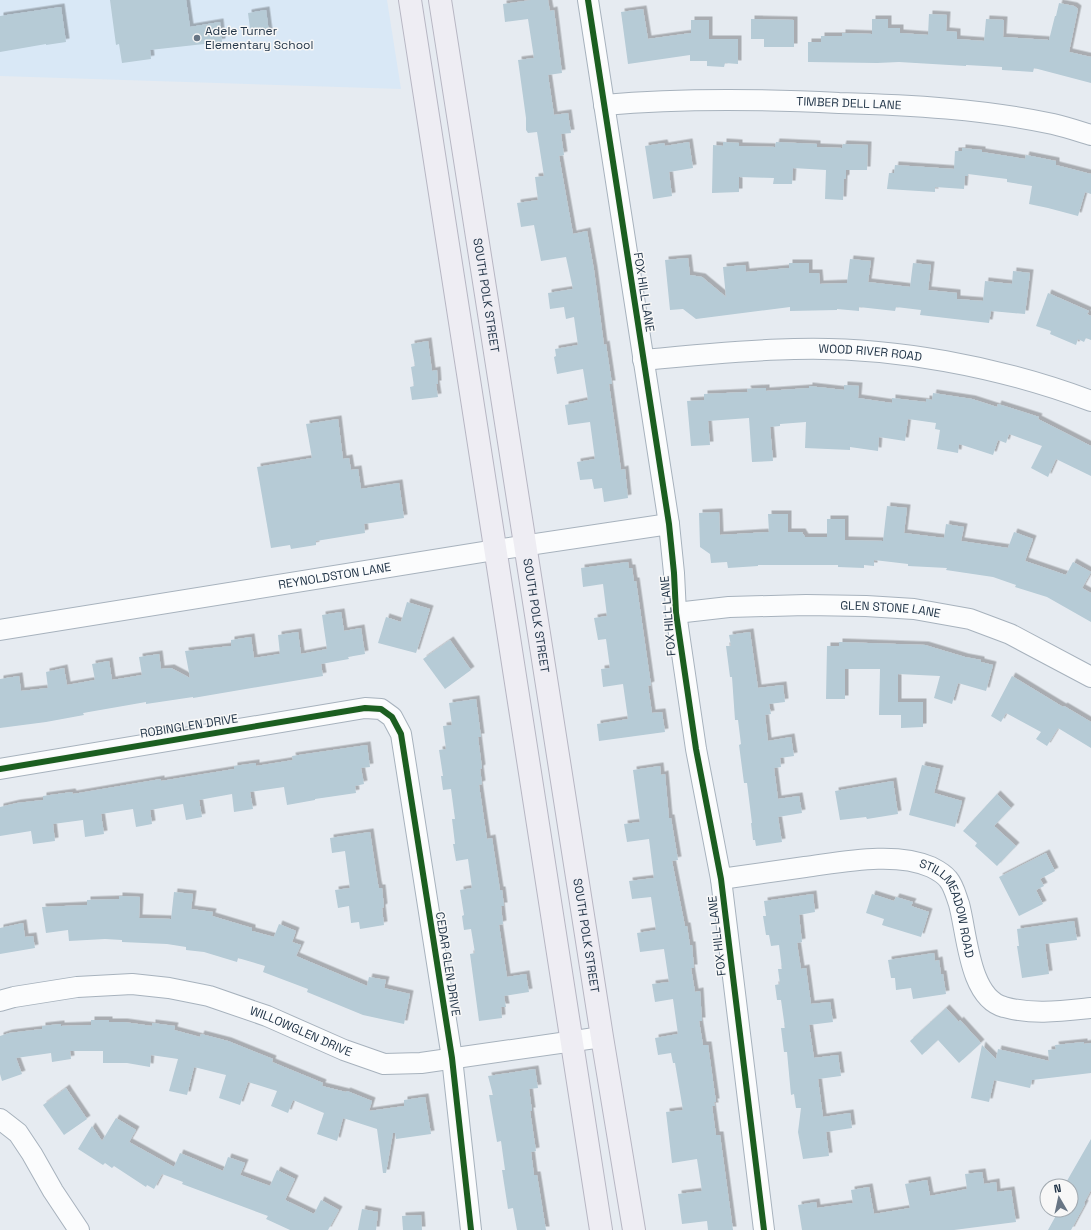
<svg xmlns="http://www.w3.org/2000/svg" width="1091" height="1230" font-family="'Space Grotesk',sans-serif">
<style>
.built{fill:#d9e8f6}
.building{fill:#b6cbd6;filter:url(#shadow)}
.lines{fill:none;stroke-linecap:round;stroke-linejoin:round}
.minor-casing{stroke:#a7b2bd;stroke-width:22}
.major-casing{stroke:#b7b6c3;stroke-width:24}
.minor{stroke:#fbfcfd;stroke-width:20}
.major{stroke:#eeedf3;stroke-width:22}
.cycleway-casing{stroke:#f7f7f7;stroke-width:8}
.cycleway{stroke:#1b5e20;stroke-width:6}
.poi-dot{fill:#677584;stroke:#f7f7f7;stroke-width:1.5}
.labels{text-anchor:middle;stroke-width:3;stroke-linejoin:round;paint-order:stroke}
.poi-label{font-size:12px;fill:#233649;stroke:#f7f7f7;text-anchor:start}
.street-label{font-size:12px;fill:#233649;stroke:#f7f7f7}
</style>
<defs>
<filter id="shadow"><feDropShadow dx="3.5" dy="-3.5" stdDeviation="0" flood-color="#0004"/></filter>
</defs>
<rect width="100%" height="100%" fill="#e6ebf1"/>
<polygon class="built" points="0,0 387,0 401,89 0,76"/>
<g class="building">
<polygon points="110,0 186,0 190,27 220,22 222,42 150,50 151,59 122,63 119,44 116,45"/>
<polygon points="531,0 548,0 550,11 554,10 562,73 548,75 554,115 568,113 571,133 561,134 564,155 559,156 573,234 587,231 594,270 604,345 606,344 612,384 609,384 617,440 621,470 625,469 628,498 604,502 602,488 594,489 592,479 580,480 577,462 595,459 590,422 568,425 565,405 588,400 583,369 557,374 554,357 556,356 555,349 578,345 574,317 566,319 564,307 550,309 548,293 573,289 566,257 541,261 534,225 521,227 517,203 538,200 535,177 544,176 537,132 528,133 526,130 526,118 518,60 534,58 528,19 505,22 503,4"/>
<polygon points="1059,3 1074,6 1078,9 1069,52 1091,57 1091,83 1034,68 1033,72 1002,70 1002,67 966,65 966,66 899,62 877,63 808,62 808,42 821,42 821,36 842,36 842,33 872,34 872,19 888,19 888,28 900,28 900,33 928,35 929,14 947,15 946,31 957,32 957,39 984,41 986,19 1004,20 1003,37 1049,40 1055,16 1056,16"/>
<polygon points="61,7 66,42 46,45 46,44 0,52 0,16"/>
<polygon points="643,9 648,39 691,33 691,20 709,20 709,39 738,39 738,64 725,63 724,67 707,66 707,61 690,61 690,55 628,64 621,12"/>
<polygon points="266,10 269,33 251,36 248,13"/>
<polygon points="751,19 794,20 794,47 764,47 764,39 751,39"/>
<polygon points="689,142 693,168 669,172 672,196 653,199 645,146 664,143 665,146"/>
<polygon points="723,142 739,143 739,146 775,147 776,142 817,144 817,147 842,148 843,144 868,145 867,170 846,170 846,178 844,179 843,200 825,199 826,170 793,168 792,184 773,184 774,178 739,177 739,192 712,193 713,145 723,146"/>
<polygon points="962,148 982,150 982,152 1025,159 1026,155 1056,161 1056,165 1091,174 1091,194 1085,192 1078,216 1048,208 1029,204 1032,186 1007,182 1007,179 968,174 968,176 965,176 964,189 935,187 935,192 887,189 889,173 894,173 895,165 954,169 955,151 962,151"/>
<polygon points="688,258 690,275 702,277 726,297 723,267 745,265 746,272 789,268 789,263 809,263 809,273 819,273 820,284 847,283 850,259 871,261 868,282 910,287 913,263 931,265 928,290 957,293 957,299 983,301 985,281 1012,284 1013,271 1030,273 1025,314 991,311 989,323 920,315 921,310 896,307 895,311 859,307 859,311 837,309 837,310 790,311 790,307 696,319 683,309 670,310 665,260"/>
<polygon points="1048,293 1089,311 1087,314 1091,316 1091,340 1086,338 1084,342 1078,339 1076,345 1050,334 1051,331 1036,326"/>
<polygon points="428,341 432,371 437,370 438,384 436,384 438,397 412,400 410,387 414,386 411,367 415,366 411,344"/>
<polygon points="844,385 859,386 858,398 892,403 892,398 926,402 926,399 932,400 933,393 972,399 997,407 998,404 1039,417 1038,419 1091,446 1091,476 1056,459 1048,477 1031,468 1042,446 1009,434 1006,443 998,440 993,455 959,444 958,453 937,449 940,430 935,429 936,423 908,419 905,441 879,437 878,451 850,447 850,450 805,448 806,422 780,424 780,426 770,427 773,461 752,462 749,418 708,421 710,445 691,446 687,401 704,400 704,394 748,392 747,389 766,388 766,391 809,388 809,386 844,390"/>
<polygon points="338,419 343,459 349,458 351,470 358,469 361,489 399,483 404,518 364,524 365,533 316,541 316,545 291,549 290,545 271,548 257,467 312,458 306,424"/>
<polygon points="887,506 907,508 904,533 944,538 946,524 964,527 961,541 1008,548 1014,532 1033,539 1025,561 1066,575 1073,562 1091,572 1082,588 1091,593 1091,622 1047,597 1015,587 1016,585 993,577 946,570 947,568 908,566 908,564 874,560 874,566 864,565 864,568 838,567 838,565 758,565 758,566 728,568 727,562 711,563 710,554 700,547 699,513 719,512 720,535 769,532 768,514 788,514 788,532 802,532 805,537 827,537 827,519 845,519 845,540 883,541"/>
<polygon points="628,562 629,568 632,568 634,581 636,581 651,685 648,686 652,713 662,712 665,732 599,741 597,724 628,719 623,684 603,687 601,669 610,668 606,639 598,640 594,618 607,616 603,584 583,587 581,568"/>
<polygon points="407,602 430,609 416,653 378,643 386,617 401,622"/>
<polygon points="341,612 344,631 361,628 365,654 348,657 349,659 321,664 323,676 193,698 193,697 146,704 146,702 83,713 84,715 46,722 0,728 0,679 19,676 21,691 48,688 46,672 64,668 67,685 95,680 92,664 109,661 112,680 142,675 139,657 159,654 161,669 171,668 190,678 185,651 231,646 231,640 251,637 254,658 280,654 278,635 298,632 301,654 327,649 322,615"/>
<polygon points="750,632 758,688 783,685 785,702 769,704 771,714 765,715 768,741 791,737 794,756 780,758 781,767 774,768 778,799 799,796 802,813 778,817 782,842 756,846 755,840 753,840 751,823 752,823 747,783 744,783 739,745 741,744 738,720 735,720 732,677 730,677 726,646 731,646 729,635"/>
<polygon points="450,640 471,670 445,689 423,659"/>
<polygon points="839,642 925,645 965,657 981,660 981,662 993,665 986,691 958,683 952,704 934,698 940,676 898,674 898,702 923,702 923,727 901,728 901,715 879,715 880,669 845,669 845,699 826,699 827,646 839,646"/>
<polygon points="1012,676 1063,707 1064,706 1091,722 1091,748 1058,728 1047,746 1036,739 1041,732 1006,713 1001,722 991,716"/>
<polygon points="476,699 481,737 478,737 482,768 480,769 482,784 479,785 487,839 492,838 500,890 502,890 504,906 501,906 503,924 499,925 507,977 526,974 529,992 504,996 506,1007 501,1007 502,1018 479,1021 470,954 475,953 471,929 464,930 462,916 464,915 460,890 472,888 468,859 456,861 453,844 455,844 452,819 455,819 451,789 443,790 441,776 443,776 439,750 446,749 443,726 452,725 449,703"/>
<polygon points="367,745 370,767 361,768 364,784 355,786 356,793 315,799 315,800 287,805 284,787 250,792 253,809 234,812 232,794 199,800 202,817 186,820 183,804 150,810 152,824 136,827 133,809 101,814 104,834 85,837 83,820 53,824 55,841 33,844 31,831 0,836 0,807 17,803 43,800 43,796 72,792 73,794 161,779 161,781 234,769 234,766 256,763 256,766 281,762 293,760 292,756"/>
<polygon points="922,765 940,769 934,793 962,801 955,827 909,815"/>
<polygon points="660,766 661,775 665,774 669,818 671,818 678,860 672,861 685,926 687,926 690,945 692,945 694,968 691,968 695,992 700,991 702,1021 699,1021 703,1045 708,1045 716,1102 714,1102 715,1106 712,1106 716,1135 720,1135 733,1230 708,1230 707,1221 682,1224 678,1194 702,1191 697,1159 672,1163 666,1112 683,1110 675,1063 673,1063 671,1053 658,1055 655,1038 678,1034 673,999 655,1002 652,984 669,982 664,949 640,952 637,933 656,930 651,897 632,899 629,881 654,878 649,839 627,842 624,824 640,822 633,770"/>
<polygon points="893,781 898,814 867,819 866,817 840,820 835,791"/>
<polygon points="997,794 1011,808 994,826 1016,846 997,866 975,846 977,843 963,831"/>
<polygon points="370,832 378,884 379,888 382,888 384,907 382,908 384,925 360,929 359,922 351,923 349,906 338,908 335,890 350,888 345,851 332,853 330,838"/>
<polygon points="1046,853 1055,871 1040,879 1044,886 1036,890 1043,904 1019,916 999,877"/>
<polygon points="174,892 193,894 191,909 213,912 212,916 252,928 252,931 274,937 279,924 296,931 292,942 301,945 296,956 367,986 369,977 386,980 384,988 410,994 404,1024 363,1015 307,992 308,989 263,972 265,966 238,958 237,962 204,952 186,950 186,947 167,944 122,942 122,940 105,939 69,941 68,930 46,933 42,907 87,905 87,900 119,899 119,896 140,897 139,918 171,919"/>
<polygon points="813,894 815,912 799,915 802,942 797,943 801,969 806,968 811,1004 830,1002 833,1022 809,1025 814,1058 838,1055 841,1076 818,1079 823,1117 850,1113 852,1128 826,1132 829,1156 803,1159 798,1132 801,1108 796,1108 794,1094 791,1095 787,1052 784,1052 781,1028 785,1028 781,1000 777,1000 775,985 780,984 778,969 782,969 779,945 771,946 769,935 766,935 763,916 766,916 764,901"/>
<polygon points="872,894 894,901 896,897 913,902 911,906 929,912 921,937 882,925 884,919 866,913"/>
<polygon points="1074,921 1077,940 1045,944 1049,974 1022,978 1017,946 1019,946 1017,929"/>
<polygon points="23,923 25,937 33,936 35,948 0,954 0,928"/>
<polygon points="934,953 935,961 939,960 941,974 943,974 946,994 913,999 911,988 896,990 895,978 891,978 888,960"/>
<polygon points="946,1008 959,1022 960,1020 981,1043 959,1063 938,1040 922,1055 910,1041"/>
<polygon points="91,1020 109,1020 109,1022 124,1022 152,1026 152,1023 175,1026 174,1030 200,1037 201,1034 228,1041 273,1059 272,1062 323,1083 322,1086 346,1092 347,1091 372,1101 369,1111 404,1106 404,1100 425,1097 431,1134 396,1139 395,1133 393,1133 386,1173 383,1173 377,1129 343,1118 337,1141 317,1134 324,1113 293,1100 288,1113 271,1106 277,1091 248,1082 240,1105 219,1098 226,1075 194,1067 187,1095 169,1091 178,1059 151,1055 150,1067 127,1063 103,1063 103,1051 70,1051 71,1059 52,1062 51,1053 16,1058 22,1074 2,1081 0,1074 0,1036 9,1033 42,1029 42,1026 61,1024 61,1026 91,1025"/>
<polygon points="1084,1042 1084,1044 1091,1043 1091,1073 1032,1080 1030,1088 994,1080 989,1102 971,1098 982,1045 996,1059 998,1049 1049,1061 1048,1050 1056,1049 1055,1045"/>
<polygon points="535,1069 538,1088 529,1089 532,1111 530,1111 536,1151 531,1152 534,1175 537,1175 546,1230 517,1230 513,1208 508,1209 502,1170 505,1170 501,1141 497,1142 489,1095 493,1095 488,1076"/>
<polygon points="66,1088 87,1119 64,1135 43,1105"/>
<polygon points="116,1118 136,1130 129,1142 174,1167 180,1153 223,1171 228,1157 245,1163 240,1175 270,1186 277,1170 295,1179 285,1200 314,1214 321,1200 339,1210 328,1230 290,1230 266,1219 268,1216 182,1184 183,1182 162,1174 154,1189 147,1185 146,1187 114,1166 112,1168 105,1163 103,1165 78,1149 92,1126 102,1141"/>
<polygon points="1091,1139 1091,1190 1084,1203 1085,1204 1071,1230 1048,1230 1059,1210 1071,1210 1071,1186 1064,1186"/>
<polygon points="982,1172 984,1184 996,1182 997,1192 1011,1190 1016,1222 954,1230 802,1230 798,1205 816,1202 817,1208 853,1203 851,1190 869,1187 874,1214 910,1208 905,1184 927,1180 930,1196 967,1189 965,1174"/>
<polygon points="362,1209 378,1212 376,1230 358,1230"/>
<polygon points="421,1215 422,1230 403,1230 402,1216"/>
</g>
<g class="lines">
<g class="minor-casing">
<g id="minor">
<polyline points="588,0 669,524 674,573 676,613 696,749 721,879 764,1230"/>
<path id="s1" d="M604,105C682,98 761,99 839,103C911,105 983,109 1053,124C1066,127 1078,131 1091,135"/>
<path id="s2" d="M643,360C693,355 744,350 794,349C891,346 1001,367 1091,401"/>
<path id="s3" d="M676,613L729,607L806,605L866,606L914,609L970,619L1010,634L1091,677"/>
<path id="s4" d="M0,630L495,550L669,524"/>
<polyline points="0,769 365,708 381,709 392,717 401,734 452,1058 471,1230"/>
<path id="s5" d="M721,879C749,875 777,871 805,867C843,862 895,851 931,867C937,870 944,874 948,879C954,886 956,896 959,904C967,933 969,998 1004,1007C1032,1015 1062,1011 1091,1008"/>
<path id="s6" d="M0,1001L14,997L77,987L132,984L169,988L209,996L267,1016L344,1050L384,1064L421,1063L602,1037"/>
<polyline points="0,1119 18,1133 32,1154 53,1191 79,1230"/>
</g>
</g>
<g class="major-casing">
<g id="major">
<polyline points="410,0 601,1230"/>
<path id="s7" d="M440,0L602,1037L634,1230"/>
</g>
</g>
<use href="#minor" class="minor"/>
<use href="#major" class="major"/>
<g class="cycleway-casing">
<g id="cycleway">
<polyline points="588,0 669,524 674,573 676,613 696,749 721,879 764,1230"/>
<polyline points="0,769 365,708 381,709 392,717 401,734 452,1058 471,1230"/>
</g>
</g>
<use href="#cycleway" class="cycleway"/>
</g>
<circle class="poi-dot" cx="197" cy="38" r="4"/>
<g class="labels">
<g class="poi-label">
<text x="205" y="35">Adele Turner<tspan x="205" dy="14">Elementary School</tspan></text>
</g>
<g class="street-label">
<text dy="4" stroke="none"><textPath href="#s1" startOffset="245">TIMBER DELL LANE</textPath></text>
<text transform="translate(644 292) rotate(81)" y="4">FOX HILL LANE</text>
<text dy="4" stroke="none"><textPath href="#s7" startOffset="299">SOUTH POLK STREET</textPath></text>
<text dy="4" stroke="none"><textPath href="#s2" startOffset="228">WOOD RIVER ROAD</textPath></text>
<text dy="4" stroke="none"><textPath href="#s4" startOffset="339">REYNOLDSTON LANE</textPath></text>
<text dy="4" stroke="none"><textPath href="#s3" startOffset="215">GLEN STONE LANE</textPath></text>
<text dy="4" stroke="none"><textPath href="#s7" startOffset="623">SOUTH POLK STREET</textPath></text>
<text transform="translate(668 616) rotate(-95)" y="4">FOX HILL LANE</text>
<text transform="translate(189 726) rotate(-9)" y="4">ROBINGLEN DRIVE</text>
<text dy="4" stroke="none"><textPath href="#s5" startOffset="258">STILLMEADOW ROAD</textPath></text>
<text dy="4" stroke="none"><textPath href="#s7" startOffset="947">SOUTH POLK STREET</textPath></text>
<text transform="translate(717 936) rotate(-97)" y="4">FOX HILL LANE</text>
<text transform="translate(448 964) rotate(81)" y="4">CEDAR GLEN DRIVE</text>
<text dy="4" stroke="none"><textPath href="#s6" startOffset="310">WILLOWGLEN DRIVE</textPath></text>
</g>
</g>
<g transform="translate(1059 1198) rotate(351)"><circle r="19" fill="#f7f7f7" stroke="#a2aab1"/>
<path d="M0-3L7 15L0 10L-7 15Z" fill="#677584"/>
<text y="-6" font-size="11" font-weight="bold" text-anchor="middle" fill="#233649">N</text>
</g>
</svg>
